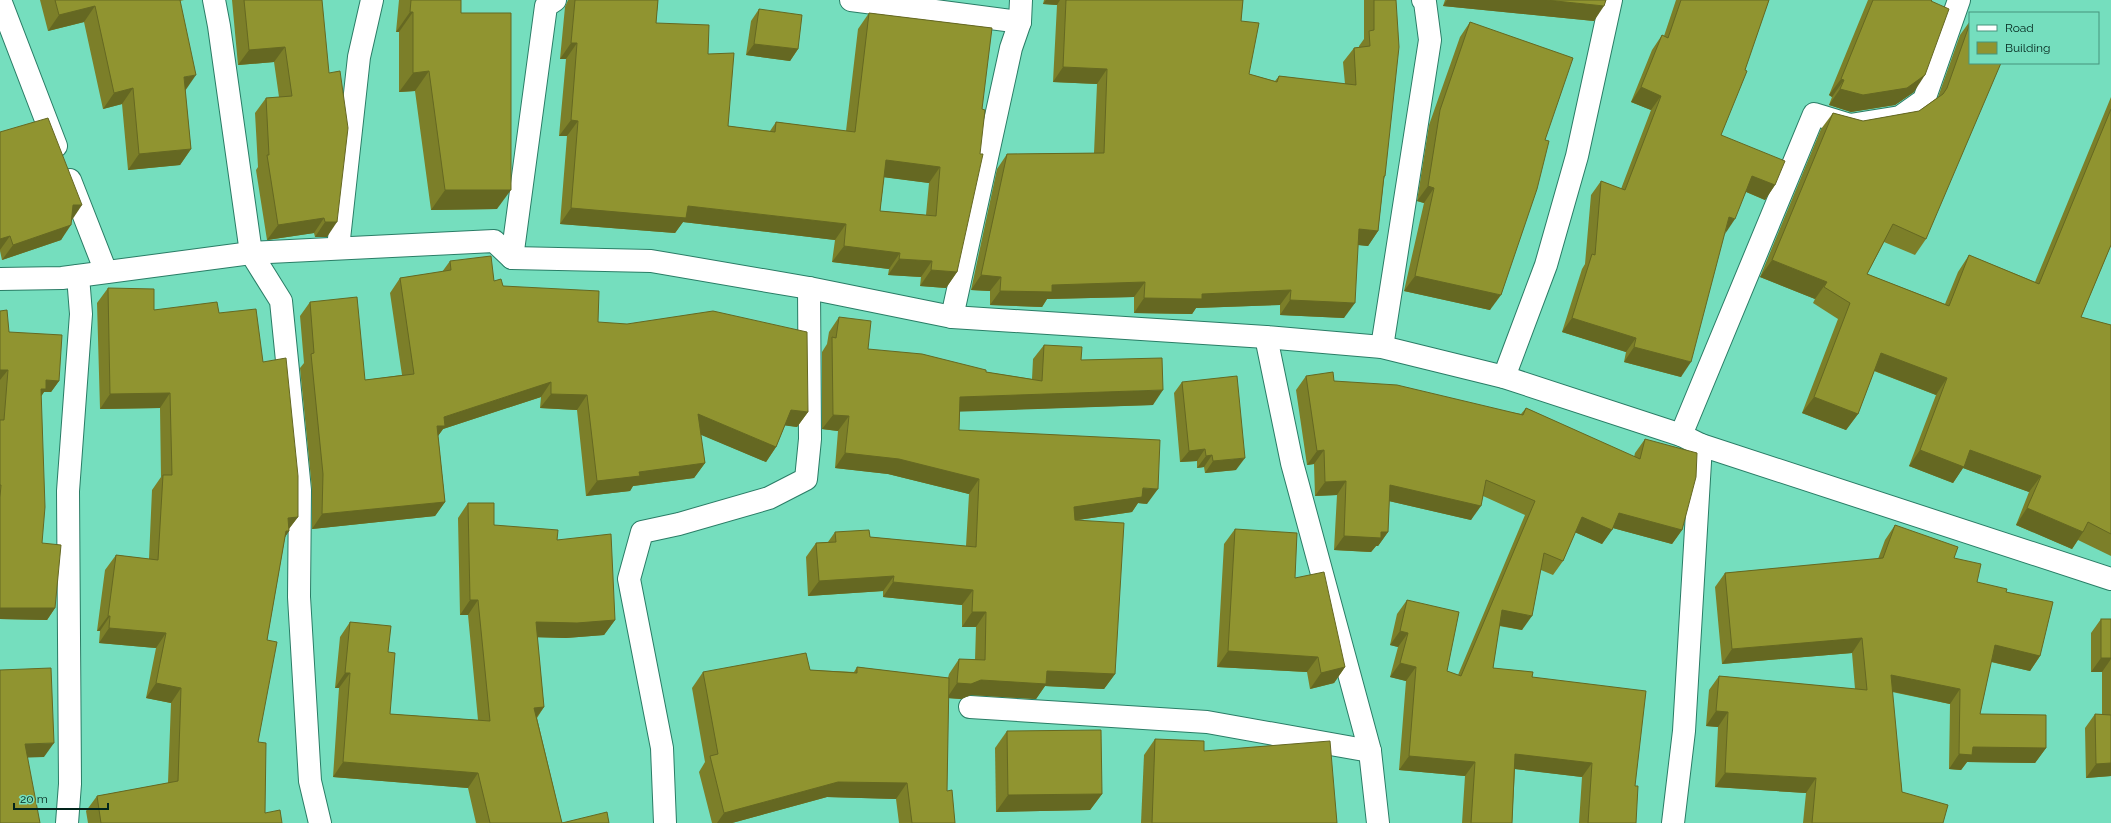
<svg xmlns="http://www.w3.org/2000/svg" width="2111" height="823" font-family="Raleway,sans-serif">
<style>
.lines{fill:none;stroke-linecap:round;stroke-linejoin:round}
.minor-casing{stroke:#2a7d66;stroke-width:24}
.tertiary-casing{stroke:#2a7d66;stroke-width:24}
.minor{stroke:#fff;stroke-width:22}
.tertiary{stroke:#fff;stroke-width:22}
.wall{fill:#7c7f29;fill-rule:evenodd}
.shaded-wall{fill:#656822}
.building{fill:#909430;stroke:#656822;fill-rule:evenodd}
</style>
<rect width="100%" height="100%" fill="#75debe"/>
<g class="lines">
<g class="minor-casing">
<g id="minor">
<polyline points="0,0 56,146"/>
<polyline points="214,0 219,26 251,253 281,301 300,490 299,597 310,781 320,823"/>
<polyline points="851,0 1020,22"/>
<polyline points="70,180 106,272"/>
<polyline points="338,248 359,57 372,0"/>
<polyline points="512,258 546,6 555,0"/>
<polyline points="952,317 1011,48 1020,22 1021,0"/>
<polyline points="1266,337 1292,463 1370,751 1378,823"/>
<polyline points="1382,347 1430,40 1425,2 1423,0"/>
<polyline points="1504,377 1546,265 1577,156 1611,0"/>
<polyline points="1681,435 1814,114 1850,125 1900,117 1924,100 1959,0"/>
<polyline points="970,707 1207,722 1370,751"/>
<polyline points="67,823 70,784 68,491 81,314 78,276"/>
<polyline points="665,823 662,748 629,579 642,532 679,524 769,498 806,479 810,439 809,288"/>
<polyline points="1673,823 1684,731 1701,445"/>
</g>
</g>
<g class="tertiary-casing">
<polyline id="tertiary" points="0,279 62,278 251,253 494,241 512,258 651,261 809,288 952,317 1266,337 1382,347 1504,377 1681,435 1701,445 2111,579"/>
</g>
<use href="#minor" class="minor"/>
<use href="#tertiary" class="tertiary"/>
</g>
<g class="wall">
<polygon points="40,0 184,0 180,1 185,90 191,149 180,165 128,170 122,104 103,109 84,22 48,31"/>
<polygon points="232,0 322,0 327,237 315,237 314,233 267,240 256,170 258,167 255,113 266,98 279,97 274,62 238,65"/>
<polygon points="399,0 461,0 461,13 497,209 431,210 415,91 399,92 399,32 396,32"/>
<path d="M568,0H658L656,23L708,54L728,126L770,131L776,122L846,131L858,29L869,13L992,28L957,272L946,288L920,286L921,277L888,275L889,269L832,262L835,240L683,222L675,233L560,224L567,136H559L566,59H560L565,7ZM884,177L929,183L926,215L880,211Z"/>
<polygon points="1044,0 1243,0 1241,21 1249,74 1275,81 1279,76 1345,84 1343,62 1354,48 1359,47 1359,46 1364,39 1364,0 1396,0 1385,176 1384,179 1378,231 1368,246 1358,245 1344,318 1280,315 1280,305 1196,308 1192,314 1134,313 1134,297 1047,299 1042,307 990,305 990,291 971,290 997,169 1007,154 1094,153 1097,84 1053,82 1057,5 1043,4"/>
<polygon points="1445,0 1606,0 1594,21 1443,6"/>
<polygon points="1676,0 1769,0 1721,135 1775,185 1765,200 1746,192 1724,234 1681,377 1624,362 1626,352 1562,332 1582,269 1585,264 1591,195 1601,181 1621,189 1651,110 1631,102 1652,50 1662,35 1664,36"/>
<polygon points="1868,0 1932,0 1914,92 1895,105 1851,112 1829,105 1832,97 1829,95"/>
<polygon points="759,9 798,49 790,61 746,55 751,21"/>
<polygon points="1970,21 1970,63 1926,239 1915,255 1884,242 1867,274 1945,304 1958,272 1969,255 2035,282 2111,97 2111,245 2081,317 2111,325 2111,556 2078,540 2072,549 2016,525 2029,492 1963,468 1953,483 1909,466 1936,395 1874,371 1858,414 1846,430 1802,413 1838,319 1813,303 1815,299 1760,277 1821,129 1833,113 1863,121 1919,111 1938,97 1960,35"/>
<polygon points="1470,22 1545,140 1490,310 1404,291 1424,203 1417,201 1429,125 1460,37"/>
<polygon points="0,132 72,220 61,240 2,260 0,251"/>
<polygon points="450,261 494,281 503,286 598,322 808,412 797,427 785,425 776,447 766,462 700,434 705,463 694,478 633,486 630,491 586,496 577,410 540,408 541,397 443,429 438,436 445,502 435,516 312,529 312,489 300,368 304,363 300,316 310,302 365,380 402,375 390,293 400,278 442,272"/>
<polygon points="108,288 154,310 219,313 263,362 298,517 289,529 289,531 285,537 267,640 258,742 265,813 282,823 88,823 86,811 97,796 168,783 171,703 146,698 156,648 99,643 100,631 97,631 105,570 116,555 149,559 152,490 161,477 160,408 100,409 97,303"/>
<polygon points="0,311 9,332 59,381 51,392 44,392 41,396 42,543 55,608 47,620 0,619"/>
<polygon points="839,317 868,349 986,372 1032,379 1033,359 1044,345 1081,360 1153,405 960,411 959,430 1147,504 1138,503 1132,512 1078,520 1115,674 1104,689 1045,686 1036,699 971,695 961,699 948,698 947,791 955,823 899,823 896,799 827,797 732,823 712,823 699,772 705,762 692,688 703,672 810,670 854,672 857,667 948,678 949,674 959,659 975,660 976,627 962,627 962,605 883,597 883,591 808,596 806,557 816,543 828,542 835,532 870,537 966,546 969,494 888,474 835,468 838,431 822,429 822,352 827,344 829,332"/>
<polygon points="1306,376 1334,381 1521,414 1526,408 1634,457 1635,453 1645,439 1682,530 1672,544 1613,528 1602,544 1575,532 1563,561 1553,575 1541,570 1522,630 1499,626 1493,668 1532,677 1635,786 1636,823 1579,823 1582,777 1515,769 1512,823 1462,823 1465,776 1399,770 1406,681 1390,677 1398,647 1390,645 1397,614 1407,600 1447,671 1458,675 1525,515 1483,496 1471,520 1389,501 1388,532 1378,546 1376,546 1371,552 1334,550 1337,495 1315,496 1314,464 1307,465 1296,390"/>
<polygon points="1182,382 1236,470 1205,473 1204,467 1197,468 1197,461 1180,462 1174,393"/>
<polygon points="468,503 494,525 557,540 615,620 604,635 566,638 537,637 544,707 537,718 562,823 609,823 476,823 468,788 333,777 339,688 335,688 340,637 350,622 388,652 390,714 478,720 468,615 460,615 458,518"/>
<polygon points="1895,525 1954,558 1977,582 2006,592 2040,656 2030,671 1991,662 1980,714 2046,748 2035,763 1967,762 1961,770 1949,769 1950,704 1892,692 1902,792 1943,823 1803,823 1806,793 1715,787 1718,727 1706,726 1709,690 1719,676 1855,689 1852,653 1722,664 1715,587 1725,573 1878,559 1885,540"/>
<polygon points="1235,529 1295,578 1345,667 1334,683 1310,689 1307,672 1217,667 1224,544"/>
<polygon points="2101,619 2111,619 2111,776 2086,778 2085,728 2095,714 2102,714 2102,672 2091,672 2091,633"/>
<polygon points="1007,731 1102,794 1090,810 996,812 995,748"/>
<polygon points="1155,739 1204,751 1337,823 1141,823 1144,755"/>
</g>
<g class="shaded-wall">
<polygon points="1046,0 1060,0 1057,5 1043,4"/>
<polygon points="1447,0 1546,0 1604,6 1594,21 1443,6"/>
<polygon points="95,6 84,22 48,31 59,15"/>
<polygon points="410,12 413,12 399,32 396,32"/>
<polygon points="571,43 577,43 566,59 560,59"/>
<polygon points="754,44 798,49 790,61 746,55"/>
<polygon points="285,47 274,62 238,65 249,50"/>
<polygon points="1063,67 1107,69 1097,84 1053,82"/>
<polygon points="429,71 415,91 399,92 413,73"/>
<polygon points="196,75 185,91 184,77"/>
<polygon points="1925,75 1914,92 1895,105 1851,112 1829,105 1840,89"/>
<polygon points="1841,79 1844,80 1832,97 1829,95"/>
<polygon points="1641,87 1661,96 1651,110 1631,102"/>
<polygon points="133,88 122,104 103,109 114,93"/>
<polygon points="571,120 578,121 567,136 559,136"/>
<polygon points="191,149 180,165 128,170 139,154"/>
<polygon points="886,160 940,167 929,183 874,176"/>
<polygon points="1752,176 1775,185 1765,200 1742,190"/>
<polygon points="1428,186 1434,188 1424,203 1417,201"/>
<polygon points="445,190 511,190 497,209 431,210"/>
<polygon points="73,205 82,205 72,220 62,219"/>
<polygon points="688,206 846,224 835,240 683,222 675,233 560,224 571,208"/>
<polygon points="1729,217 1735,219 1725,234"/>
<polygon points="324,218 314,233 267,240 278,225"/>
<polygon points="325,222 337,222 327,237 315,237"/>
<polygon points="71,225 61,240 2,260 13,245"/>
<polygon points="1359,229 1378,231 1368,246 1349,244"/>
<polygon points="10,236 0,250 0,239"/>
<polygon points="844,246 900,253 889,269 832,262"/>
<polygon points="899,259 932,261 921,277 888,275"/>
<polygon points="1772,260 1827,282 1815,299 1760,277"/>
<polygon points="931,270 957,272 946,288 920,286"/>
<polygon points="981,275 1001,277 990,291 971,290"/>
<polygon points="1415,276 1501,295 1490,310 1404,291"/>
<polygon points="1145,282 1134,297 1047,299 1042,307 990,305 1000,291 1052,285"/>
<polygon points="1291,290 1280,305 1196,308 1192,314 1134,313 1144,298 1202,294"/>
<polygon points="1290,300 1355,303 1344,318 1280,315"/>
<polygon points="1572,318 1636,338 1626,352 1562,332"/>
<polygon points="1634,347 1691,362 1681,377 1624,362"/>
<polygon points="1881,353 1947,378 1936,395 1870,369"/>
<polygon points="0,370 8,370 0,380"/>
<polygon points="46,380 59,381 51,392 44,392 38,401 33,400"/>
<polygon points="551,382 541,397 443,429 435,440 437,426 444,417"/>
<polygon points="1163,390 1153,405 949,412 960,397"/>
<polygon points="170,393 160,408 100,409 110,394"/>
<polygon points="551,394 587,395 577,410 540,408"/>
<polygon points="1814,397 1858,414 1846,430 1802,413"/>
<polygon points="791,410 808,412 797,427 781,425"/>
<polygon points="698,414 776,447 766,462 687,429"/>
<polygon points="833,415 849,416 838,431 822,429"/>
<polygon points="1205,449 1197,461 1180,462 1189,451"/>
<polygon points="1324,450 1314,464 1307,465 1317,451"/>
<polygon points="1920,450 1970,450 2041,476 2029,492 1963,468 1953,483 1909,466"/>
<polygon points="845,453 899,459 979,479 969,494 888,474 835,468"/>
<polygon points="1212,455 1204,467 1197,468 1206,456"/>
<polygon points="1245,458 1236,470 1205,473 1213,461"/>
<polygon points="705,463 694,478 633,486 630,491 586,496 597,481 639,472"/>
<polygon points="1346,481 1337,495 1315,496 1325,482"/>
<polygon points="1390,485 1481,506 1471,520 1380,499"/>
<polygon points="1143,488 1158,489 1147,504 1138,503 1132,512 1064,522 1074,507"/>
<polygon points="445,502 435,516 312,529 322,514"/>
<polygon points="2027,508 2083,532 2072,549 2016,525"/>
<polygon points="1619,513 1682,530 1672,544 1609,527"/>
<polygon points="298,517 287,531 289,531 279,546 288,518"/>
<polygon points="1582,517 1612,530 1602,544 1572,531"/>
<polygon points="1381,532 1388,532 1378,546 1376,546 1371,552 1334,550 1344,536"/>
<polygon points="894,576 883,591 808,596 819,581"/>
<polygon points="893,582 973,590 962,605 883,597"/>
<polygon points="470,600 478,600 468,615 460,615"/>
<polygon points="0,608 55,608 47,620 0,619"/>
<polygon points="1502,610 1532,616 1522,630 1492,624"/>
<polygon points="972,612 986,612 976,627 962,627"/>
<polygon points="108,616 110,616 100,631 97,631"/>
<polygon points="615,620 604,635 566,638 525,637 536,622"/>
<polygon points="109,628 166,633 156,648 99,643"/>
<polygon points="1400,631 1408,633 1398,647 1390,645"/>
<polygon points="1862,638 1852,653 1722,664 1732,649"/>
<polygon points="1995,645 2040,656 2030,671 1984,660"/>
<polygon points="1228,651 1318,657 1307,672 1217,667"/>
<polygon points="2101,658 2111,658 2111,659 2102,672 2091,672"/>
<polygon points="1400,663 1416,667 1406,681 1390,677"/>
<polygon points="1345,667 1334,683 1310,689 1321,673"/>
<polygon points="1047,671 1115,674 1104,689 1045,686 1036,699 971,695 961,699 947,698 957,683"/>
<polygon points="345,673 350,673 339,688 335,688"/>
<polygon points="1891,675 1960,689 1950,704 1881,689"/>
<polygon points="156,683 181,688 171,703 146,698"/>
<polygon points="544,707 533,722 534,708"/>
<polygon points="1716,711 1728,712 1718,727 1706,726"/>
<polygon points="54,743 44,757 15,758 25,744"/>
<polygon points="1973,747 2046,748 2035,763 1967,762 1961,770 1949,769 1959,754"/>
<polygon points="1515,754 1592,763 1582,777 1506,768"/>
<polygon points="1409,756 1475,762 1465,776 1399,770"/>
<polygon points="343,762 478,773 468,788 333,777"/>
<polygon points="2111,763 2111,776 2086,778 2096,764"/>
<polygon points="1725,773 1816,778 1806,793 1715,787"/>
<polygon points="838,782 907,783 896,799 827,797 732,823 717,823 724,813"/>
<polygon points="1102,794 1090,810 996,812 1008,795"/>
</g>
<g class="building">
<polygon points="55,0 180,0 196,75 184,77 191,149 139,154 133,88 114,93 95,6 59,15"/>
<polygon points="244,0 322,0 329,73 340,71 348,128 337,222 325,222 324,218 278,225 267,155 269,155 266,98 292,96 285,47 249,50"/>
<polygon points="411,0 461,0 461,13 511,13 511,190 445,190 429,71 413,73 413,12 410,12"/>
<path d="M575,0H658L656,23L709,25L708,54L734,53L728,126L775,132L776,122L855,132L869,13L992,28L982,109L985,110L980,154H983L957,272L931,270L932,261L899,259L900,253L844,246L846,224L688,206L686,218L571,208L578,121L571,120L577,43H571ZM886,160L940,167L936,216L880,211Z"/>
<polygon points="1066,0 1243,0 1241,21 1259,23 1249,74 1277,82 1279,76 1356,85 1354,48 1370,46 1369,31 1374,30 1374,0 1396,0 1399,47 1385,176 1384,176 1378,231 1359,229 1355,303 1290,300 1291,290 1202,294 1202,299 1144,298 1145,282 1052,285 1052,292 1000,291 1001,277 981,275 1007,154 1104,153 1107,69 1063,67"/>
<polygon points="1546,0 1606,0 1604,6"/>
<polygon points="1681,0 1769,0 1745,70 1747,71 1721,135 1785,161 1775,185 1752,176 1735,219 1729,217 1691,362 1634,347 1636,338 1572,318 1592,254 1595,255 1601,181 1625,190 1661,96 1641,87 1662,35 1668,38"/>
<polygon points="1873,0 1932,0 1931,1 1949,9 1925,75 1907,88 1863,95 1840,89 1844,80 1841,79"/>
<polygon points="759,9 802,15 798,49 754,44"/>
<polygon points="1470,22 1573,58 1545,140 1549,141 1537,189 1501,295 1415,276 1434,188 1428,186 1440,110"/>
<polygon points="1970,23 1970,63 2001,63 1926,239 1893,224 1867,274 1949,306 1969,255 2039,284 2111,109 2111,245 2081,317 2111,325 2111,534 2088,522 2083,532 2027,508 2041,476 1970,450 1964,467 1920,450 1947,378 1881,353 1858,414 1814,397 1850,303 1824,287 1827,282 1772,260 1833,113 1863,121 1919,111 1943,94 1947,88"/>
<polygon points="48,118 82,205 73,205 71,225 13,245 10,236 0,239 0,132"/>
<polygon points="491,256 494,281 501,279 503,286 599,291 598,322 627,324 713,311 807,332 808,412 791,410 776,447 698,414 705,463 639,472 640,476 597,481 587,395 551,394 551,382 444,417 445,426 437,426 445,502 322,514 323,474 311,354 314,353 310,302 357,297 365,380 414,374 400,278 451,270 450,261"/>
<polygon points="108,288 154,289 154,310 217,302 219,313 256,309 263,362 286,358 298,476 298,517 288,518 289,531 286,531 267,640 277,642 258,742 266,743 265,813 280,810 282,823 101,823 97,796 178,781 181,688 156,683 166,633 109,628 110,616 108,616 116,555 158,560 163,475 172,475 170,393 110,394"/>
<polygon points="7,310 9,332 62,335 59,381 46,380 46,389 41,389 45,507 42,543 61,545 55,608 0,608 0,497 1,485 0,485 0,420 4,420 8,370 0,370 0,311"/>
<polygon points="839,317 871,321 868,349 922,354 986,370 986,372 1042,381 1044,345 1082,347 1081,360 1162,358 1163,390 960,397 959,430 1160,440 1158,489 1143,488 1142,497 1074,507 1075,520 1124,523 1115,674 1047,671 1046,684 981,680 971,684 957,683 959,659 985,660 986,612 972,612 973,590 893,582 894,576 819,581 816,543 836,542 835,532 869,530 870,537 976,547 979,479 899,459 845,453 849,416 833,415 832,337 836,338"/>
<polygon points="1333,372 1334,381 1397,385 1523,415 1526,408 1640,459 1645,439 1697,453 1696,477 1682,530 1619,513 1612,530 1582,517 1563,561 1544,553 1532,616 1502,610 1493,668 1533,672 1532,677 1646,691 1635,786 1638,786 1636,823 1588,823 1592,763 1515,754 1512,823 1471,823 1475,762 1409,756 1416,667 1400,663 1408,633 1400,631 1407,600 1459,612 1447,671 1461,676 1535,501 1486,480 1481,506 1390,485 1388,532 1381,532 1381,538 1344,536 1346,481 1325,482 1324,450 1317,451 1306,376"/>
<polygon points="1237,376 1245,458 1213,461 1212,455 1206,456 1205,449 1189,451 1182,382"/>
<polygon points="468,503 494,503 494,525 558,530 557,540 611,534 615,620 577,623 536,622 544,707 534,708 562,823 607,812 609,823 490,823 478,773 343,762 350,673 345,673 350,622 391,626 388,652 395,653 390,714 490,721 478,600 470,600"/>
<polygon points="1895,525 1958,547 1954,558 1981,564 1977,582 2007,589 2006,592 2053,602 2040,656 1995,645 1980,714 2046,715 2046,748 1973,747 1972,755 1959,754 1960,689 1891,675 1902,792 1948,805 1943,823 1812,823 1816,778 1725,773 1728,712 1716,711 1719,676 1867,690 1862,638 1732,649 1725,573 1883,558"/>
<polygon points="1235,529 1297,533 1295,578 1324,572 1345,667 1321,673 1318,657 1228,651"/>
<rect x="2101" y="619" width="10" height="39"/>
<polygon points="806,653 810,670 857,673 857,667 949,678 947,791 952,790 955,823 912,823 907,783 838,782 724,813 710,756 718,754 703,672"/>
<polygon points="51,668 54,743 25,744 40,823 0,823 0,670"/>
<polygon points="2095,714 2111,715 2111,763 2096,764"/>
<polygon points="1101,730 1102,794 1008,795 1007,731"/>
<polygon points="1155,739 1204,741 1204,751 1330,741 1337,823 1152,823"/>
</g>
<rect x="1969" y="12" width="130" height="52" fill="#75debe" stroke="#47947d"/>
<rect x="1977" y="25" width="20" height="6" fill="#ffffff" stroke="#47947d"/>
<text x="2005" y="32" font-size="12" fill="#02241b">Road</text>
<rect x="1977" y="42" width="20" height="12" fill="#909430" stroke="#47947d"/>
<text x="2005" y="52" font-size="12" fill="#02241b">Building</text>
<path d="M14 803v6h94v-6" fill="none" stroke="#02241b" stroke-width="2"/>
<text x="20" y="803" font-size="12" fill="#02241b" stroke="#75debe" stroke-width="3" paint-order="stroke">20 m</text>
</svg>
